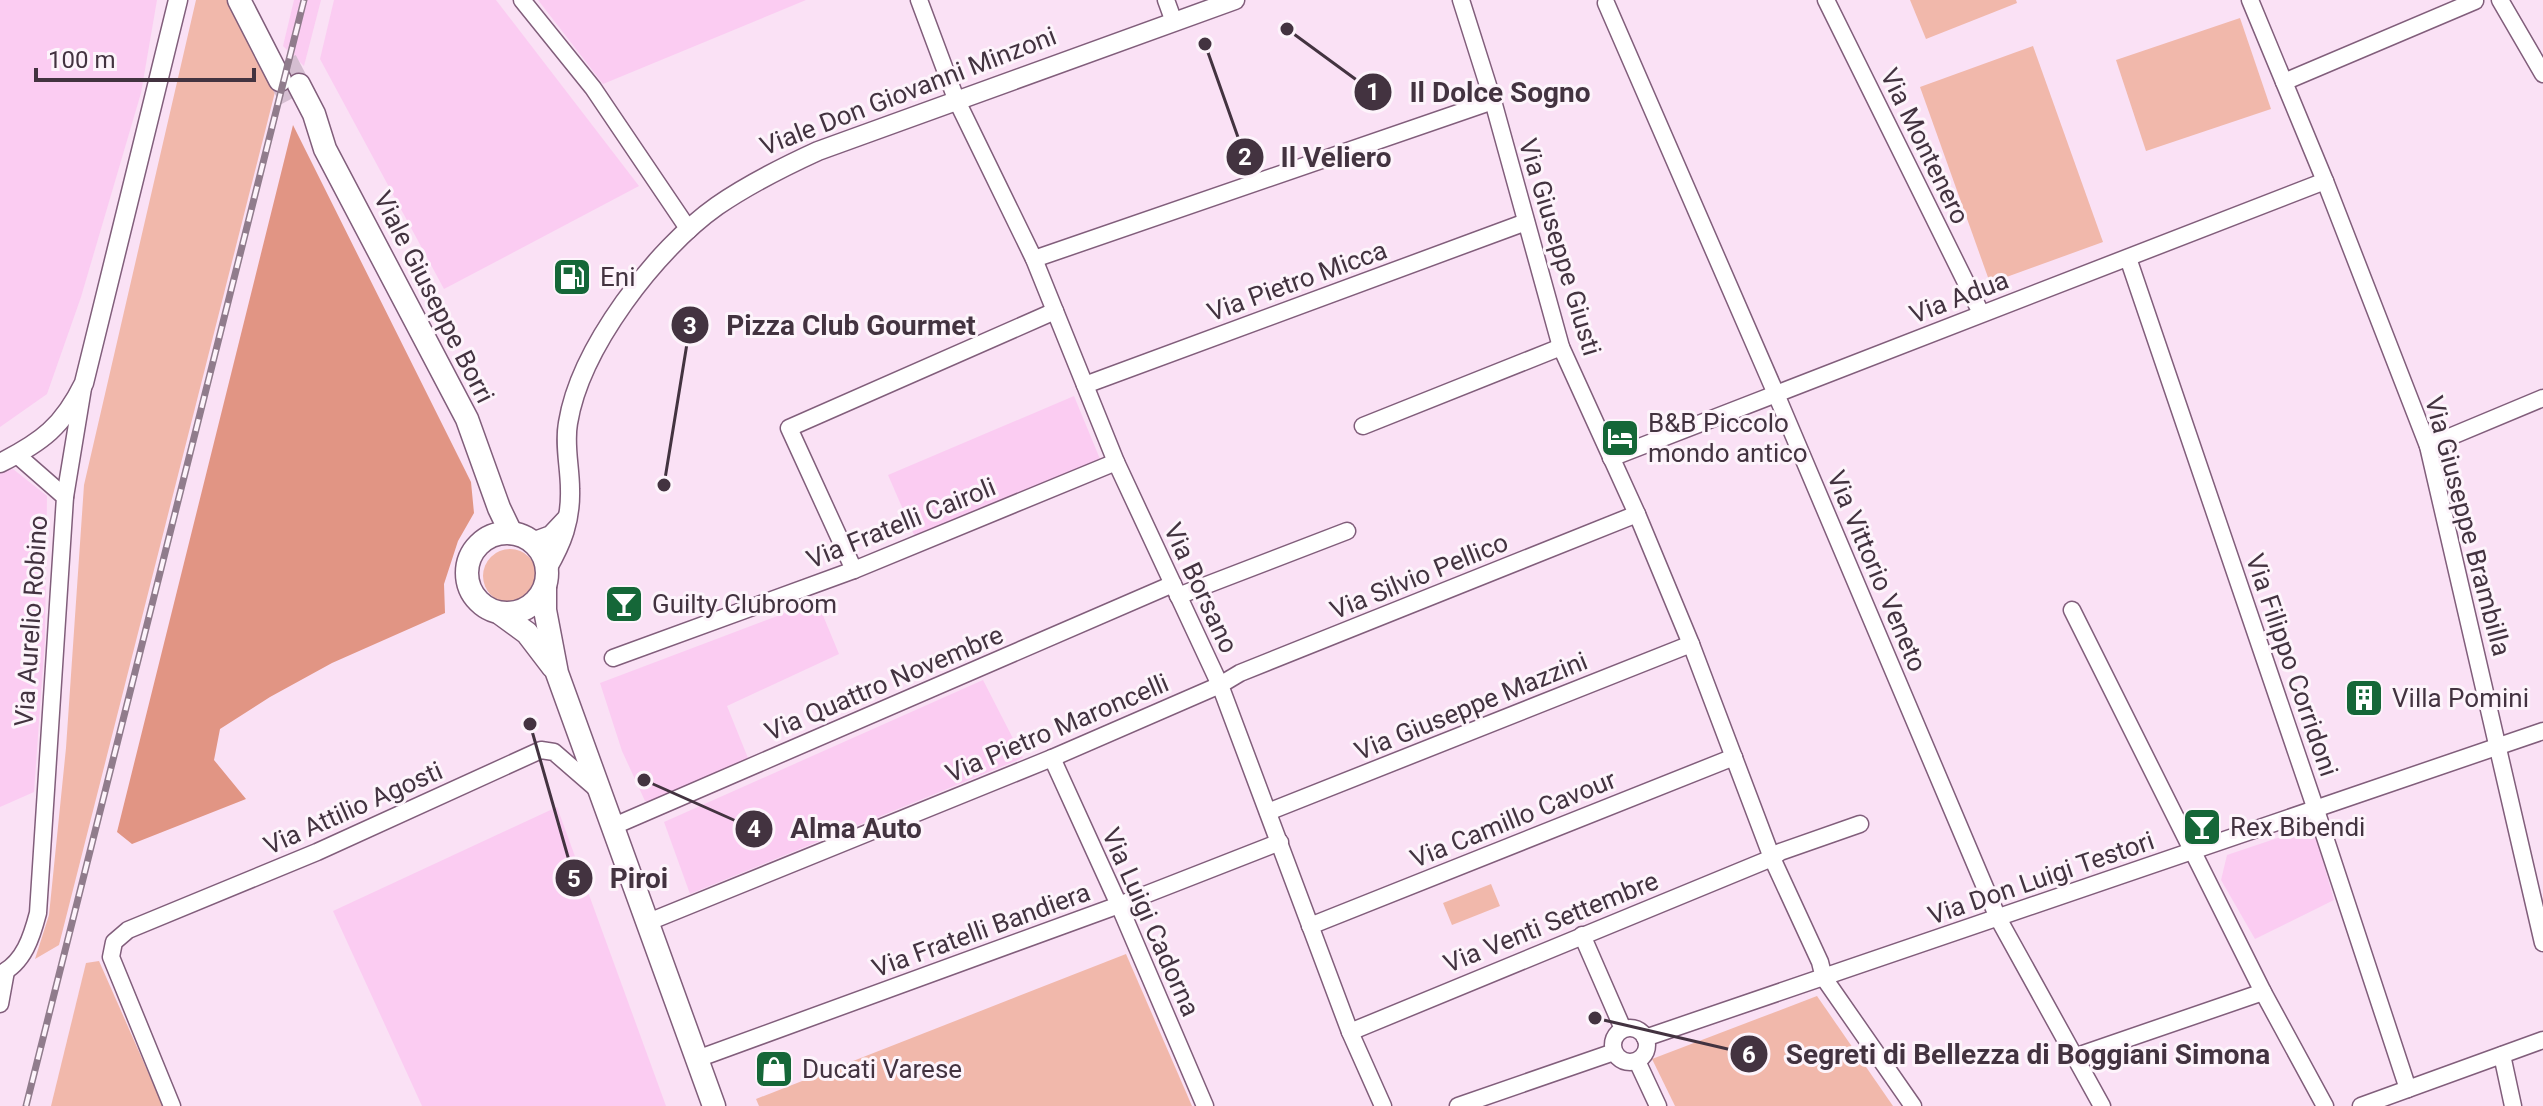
<svg xmlns="http://www.w3.org/2000/svg" width="2543" height="1106" font-family="Roboto,sans-serif">
<style>
.built{fill:#fbccf2}
.green{fill:#f1b8ab}
.forest{fill:#e19584}
.lines{fill:none;stroke-linecap:round;stroke-linejoin:round}
.secondary-tunnel{stroke:#d5bed1;stroke-width:22;stroke-dasharray:22 11;stroke-linecap:butt}
.minor-casing{stroke:#815e7b;stroke-width:19}
.tertiary-casing{stroke:#815e7b;stroke-width:21}
.secondary-casing{stroke:#815e7b;stroke-width:25}
.minor{stroke:#fff;stroke-width:16}
.tertiary{stroke:#fff;stroke-width:18}
.secondary{stroke:#fff;stroke-width:22}
.rail-casing{stroke:#907c8c;stroke-width:7}
.rail{stroke:#fdf4fb;stroke-width:4;stroke-dasharray:12;stroke-linecap:butt}
.labels{text-anchor:middle;stroke-width:6;stroke-linejoin:round;paint-order:stroke}
.street-label{font-size:26px;fill:#433340;stroke:#fdf4fb}
.poi-label{font-size:26px;fill:#433340;stroke:#fdf4fb;text-anchor:start}
.leader{fill:none;stroke:#433340;stroke-width:3}
.callout-dot{fill:#433340;stroke:#fdf4fb;stroke-width:3}
.mark-label{font-size:24px;text-anchor:middle;font-weight:bold;fill:#fff}
.callout-label{font-size:28px;text-anchor:middle;font-weight:bold;fill:#433340;stroke:#fdf4fb;stroke-width:6;stroke-linejoin:round;paint-order:stroke}
</style>
<rect width="100%" height="100%" fill="#fae1f5"/>
<g class="built">
<polygon points="0,0 157,0 141,93 81,297 47,394 0,427"/>
<polygon points="294,0 321,0 304,66 283,46"/>
<polygon points="334,0 496,0 639,186 444,289 320,59"/>
<polygon points="538,0 806,0 603,84"/>
<polygon points="1074,396 1100,459 915,537 888,475"/>
<polygon points="13,469 47,496 45,639 34,792 0,807 0,472"/>
<polygon points="817,601 839,654 727,706 748,758 658,801 645,801 622,751 600,683"/>
<polygon points="983,680 1023,758 690,894 664,822"/>
<polygon points="557,807 666,1106 422,1106 333,911"/>
<polygon points="2313,826 2334,900 2255,939 2221,880 2227,855"/>
</g>
<g class="green">
<polygon points="196,0 228,0 275,92 59,945 35,959 49,915 66,748 84,485"/>
<polygon points="1910,0 2016,0 2017,3 1926,39"/>
<polygon points="2240,18 2271,109 2146,151 2116,60"/>
<polygon points="2033,46 2103,242 1990,283 1920,87"/>
<circle cx="510" cy="576" r="27"/>
<polygon points="1491,884 1500,906 1452,925 1443,903"/>
<polygon points="1126,954 1192,1106 759,1106 756,1099"/>
<polygon points="99,961 163,1106 51,1106 86,963"/>
<polygon points="1817,996 1893,1106 1675,1106 1652,1059"/>
</g>
<polygon class="forest" points="293,125 471,482 474,513 458,541 444,584 445,613 332,663 270,697 220,729 214,760 246,799 132,844 117,832"/>
<g class="lines">
<g class="secondary-tunnel">
<polyline points="286,60 299,85"/>
<polyline points="280,80 294,106"/>
</g>
<g class="minor-casing">
<g id="minor">
<polyline points="522,0 593,88 689,230"/>
<polyline points="919,0 956,99 1034,259 1116,462 1220,685 1350,1032 1383,1106"/>
<polyline points="1166,0 1174,22"/>
<polyline points="1461,0 1493,101 1561,347 1637,514 1691,644 1772,858 1820,962 1824,978 1913,1106"/>
<polyline points="1826,0 1981,313"/>
<polyline points="2250,0 2325,181 2428,446 2543,943"/>
<polyline points="2500,0 2543,74"/>
<polyline points="1606,3 1776,394 1998,918 2102,1106"/>
<polyline points="2284,82 2475,1"/>
<polyline points="2128,258 2315,807 2408,1089"/>
<polyline points="1034,259 1493,101"/>
<polyline points="1085,385 1526,222"/>
<polyline points="1363,426 1561,347"/>
<polyline points="2428,446 2543,398"/>
<polyline points="1611,458 2325,181"/>
<polyline points="65,497 83,388"/>
<polyline points="854,570 789,428 1055,311"/>
<polyline points="1178,596 1347,531"/>
<polyline points="2072,610 2263,992 2325,1106"/>
<polyline points="613,658 854,570 1116,462"/>
<polyline points="1052,758 1119,905 1205,1106"/>
<polyline points="1268,812 1691,644"/>
<polyline points="614,826 1173,584"/>
<polyline points="646,923 1052,758 1220,685 1240,673 1637,514"/>
<polyline points="1310,926 1734,757"/>
<polyline points="1582,935 1623,1029"/>
<path d="M0,974C24,963 32,936 38,913L65,497L17,455"/>
<polyline points="0,1004 6,971"/>
<circle cx="1630" cy="1045" r="17"/>
<polyline points="1350,1032 1772,858 1780,852 1860,824"/>
<polyline points="1645,1038 2543,731"/>
<polyline points="2502,1055 2513,1106"/>
<polyline points="2074,1057 2263,992"/>
<polyline points="697,1059 1119,905 1280,842"/>
<polyline points="1637,1061 1658,1106"/>
<polyline points="172,1106 111,957 114,942 128,930 317,852 541,750 554,752 599,791"/>
<polyline points="1458,1106 1614,1052"/>
<polyline points="2361,1106 2543,1040"/>
</g>
</g>
<g class="tertiary-casing">
<g id="tertiary">
<path d="M0,463C42,442 63,426 84,383L178,0"/>
<polyline points="532,542 551,535 567,518"/>
<path d="M547,569C562,543 571,521 570,489C570,467 564,445 568,423C580,348 656,249 717,206C749,184 783,167 818,151L1235,0"/>
</g>
</g>
<g class="secondary-casing">
<g id="secondary">
<polyline points="239,0 280,80"/>
<polyline points="299,85 314,114 325,149 467,419 499,508 511,533"/>
<circle cx="507" cy="573" r="40"/>
<polyline points="545,588 545,610 557,673 714,1106"/>
<polyline points="501,614 527,633 553,667"/>
</g>
</g>
<use href="#minor" class="minor"/>
<use href="#tertiary" class="tertiary"/>
<use href="#secondary" class="secondary"/>
<g class="rail-casing">
<polyline id="rail" points="26,1106 304,0"/>
</g>
<use href="#rail" class="rail"/>
</g>
<defs>
<g id="fuel-square" transform="scale(2)"><rect x="-9" y="-9" width="18" height="18" rx="4" fill="#156738" stroke="#fdf4fb"/><path d="M-5.5-6h7V0h2V4h1.3V-2.5L3-4.5l.8-.8L6-3V5H2.5V1h-1V6h-7ZM-4.2-4.7v3.2H.2V-4.7Z" fill="#fff"/></g>
<g id="hotel-square" transform="scale(2)"><rect x="-9" y="-9" width="18" height="18" rx="4" fill="#156738" stroke="#fdf4fb"/><path d="M-6-4.5h1.5V1H6V5H4.5V3h-9V5H-6ZM-4 0a1.8 1.8 0 1 1 3.6 0ZM.5 0V-2.5h3Q6-2.5 6 0Z" fill="#fff"/></g>
<g id="bar-square" transform="scale(2)"><rect x="-9" y="-9" width="18" height="18" rx="4" fill="#156738" stroke="#fdf4fb"/><path d="M-6-5H6L.8 .8V4.5H3.5V6h-7V4.5H-.8V.8Z" fill="#fff"/></g>
<g id="building-square" transform="scale(2)"><rect x="-9" y="-9" width="18" height="18" rx="4" fill="#156738" stroke="#fdf4fb"/><path d="M-4-6H4V6H1V3H-1V6H-4ZM-2.5-4.3h1.7v1.8h-1.7ZM.8-4.3h1.7v1.8H.8ZM-2.5-1h1.7V.8h-1.7ZM.8-1h1.7V.8H.8Z" fill="#fff"/></g>
<g id="shop-square" transform="scale(2)"><rect x="-9" y="-9" width="18" height="18" rx="4" fill="#156738" stroke="#fdf4fb"/><path d="M-5-2.5h2.3a2.7 3.5 0 0 1 5.4 0H5L5.5 6h-11ZM-1.5-2.5h3a1.5 2.3 0 0 0-3 0Z" fill="#fff"/></g>
</defs>
<g fill-rule="evenodd">
<use href="#fuel-square" x="572" y="277"/>
<use href="#hotel-square" x="1620" y="438"/>
<use href="#bar-square" x="624" y="604"/>
<use href="#building-square" x="2364" y="698"/>
<use href="#bar-square" x="2202" y="827"/>
<use href="#shop-square" x="774" y="1069"/>
</g>
<g class="labels">
<g class="street-label">
<text transform="translate(908 91) rotate(-21)" y="9">Viale Don Giovanni Minzoni</text>
<text transform="translate(1925 146) rotate(64)" y="9">Via Montenero</text>
<text transform="translate(1560 247) rotate(73)" y="9">Via Giuseppe Giusti</text>
<text transform="translate(1297 281) rotate(-20)" y="9">Via Pietro Micca</text>
<text transform="translate(434 297) rotate(63)" y="9">Viale Giuseppe Borri</text>
<text transform="translate(1959 297) rotate(-21)" y="9">Via Adua</text>
<text transform="translate(901 523) rotate(-22)" y="9">Via Fratelli Cairoli</text>
<text transform="translate(2468 526) rotate(75)" y="9">Via Giuseppe Brambilla</text>
<text transform="translate(1877 571) rotate(67)" y="9">Via Vittorio Veneto</text>
<text transform="translate(1419 576) rotate(-22)" y="9">Via Silvio Pellico</text>
<text transform="translate(1201 588) rotate(65)" y="9">Via Borsano</text>
<text transform="translate(31 621) rotate(-86)" y="9">Via Aurelio Robino</text>
<text transform="translate(2292 665) rotate(71)" y="9">Via Filippo Corridoni</text>
<text transform="translate(884 683) rotate(-23)" y="9">Via Quattro Novembre</text>
<text transform="translate(1471 706) rotate(-22)" y="9">Via Giuseppe Mazzini</text>
<text transform="translate(1057 728) rotate(-23)" y="9">Via Pietro Maroncelli</text>
<text transform="translate(353 808) rotate(-24)" y="9">Via Attilio Agosti</text>
<text transform="translate(1513 819) rotate(-22)" y="9">Via Camillo Cavour</text>
<text transform="translate(2041 878) rotate(-19)" y="9">Via Don Luigi Testori</text>
<text transform="translate(1151 922) rotate(66)" y="9">Via Luigi Cadorna</text>
<text transform="translate(1551 922) rotate(-22)" y="9">Via Venti Settembre</text>
<text transform="translate(981 930) rotate(-20)" y="9">Via Fratelli Bandiera</text>
</g>
<g class="poi-label">
<text x="600" y="286">Eni</text>
<text x="1648" y="432">B&amp;B Piccolo<tspan x="1648" dy="30">mondo antico</tspan></text>
<text x="652" y="613">Guilty Clubroom</text>
<text x="2392" y="707">Villa Pomini</text>
<text x="2230" y="836">Rex Bibendi</text>
<text x="802" y="1078">Ducati Varese</text>
</g>
</g>
<path class="leader" d="M1287 29L1373 92M1205 44L1245 157M664 485L690 325M644 780L754 829M530 724L574 878M1595 1018L1749 1054"/>
<g class="callout-dot">
<circle cx="1287" cy="29" r="8"/>
<circle cx="1205" cy="44" r="8"/>
<circle cx="664" cy="485" r="8"/>
<circle cx="644" cy="780" r="8"/>
<circle cx="530" cy="724" r="8"/>
<circle cx="1595" cy="1018" r="8"/>
<circle cx="1373" cy="92" r="20"/>
<circle cx="1245" cy="157" r="20"/>
<circle cx="690" cy="325" r="20"/>
<circle cx="754" cy="829" r="20"/>
<circle cx="574" cy="878" r="20"/>
<circle cx="1749" cy="1054" r="20"/>
</g>
<g class="mark-label">
<text x="1373" y="100">1</text>
<text x="1245" y="165">2</text>
<text x="690" y="334">3</text>
<text x="754" y="837">4</text>
<text x="574" y="887">5</text>
<text x="1749" y="1063">6</text>
</g>
<g class="callout-label">
<text x="1500" y="102">Il Dolce Sogno</text>
<text x="1336" y="167">Il Veliero</text>
<text x="851" y="335">Pizza Club Gourmet</text>
<text x="856" y="838">Alma Auto</text>
<text x="639" y="888">Piroi</text>
<text x="2028" y="1064">Segreti di Bellezza di Boggiani Simona</text>
</g>
<path d="M36 68v12h218v-12" fill="none" stroke="#433340" stroke-width="4"/>
<text x="48" y="68" font-size="24" fill="#433340" stroke="#fdf4fb" stroke-width="6" paint-order="stroke">100 m</text>
</svg>
